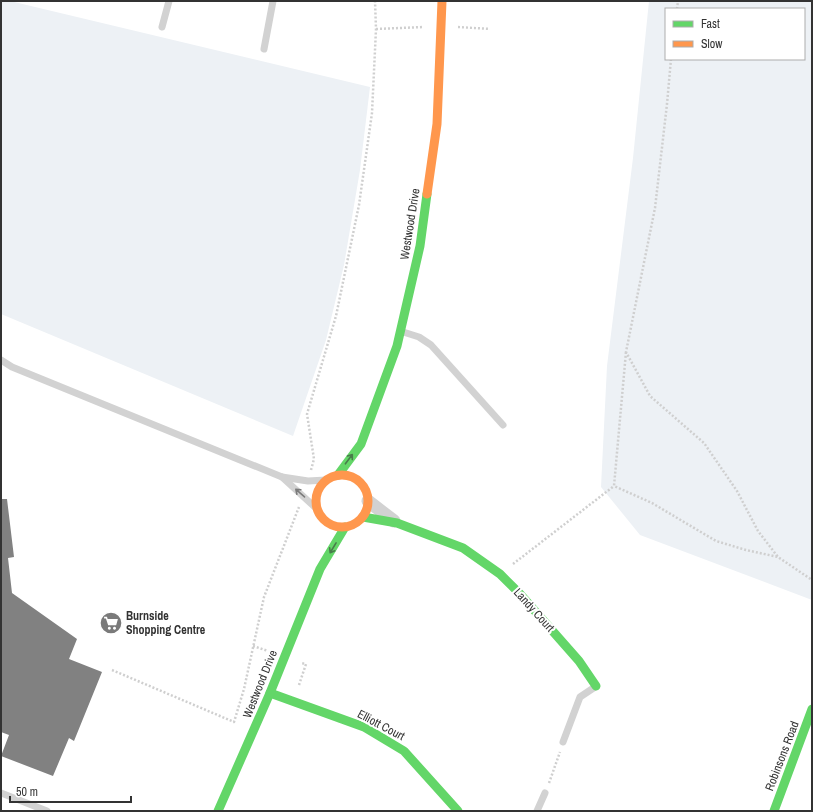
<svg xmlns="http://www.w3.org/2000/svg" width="813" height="812" font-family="'Archivo Narrow',sans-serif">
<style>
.green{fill:#edf1f5;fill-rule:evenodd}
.building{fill:#818181}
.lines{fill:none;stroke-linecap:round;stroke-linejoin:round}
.path{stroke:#cfcfcf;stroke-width:2.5;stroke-dasharray:2 2;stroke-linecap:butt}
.lane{stroke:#d2d2d2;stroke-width:7}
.street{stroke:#d2d2d2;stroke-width:13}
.fast{stroke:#63d668;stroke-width:9}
.slow{stroke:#ff974d;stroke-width:9}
.oneway{stroke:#497c4b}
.oneway2{stroke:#7b7b7b}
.labels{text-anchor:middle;stroke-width:4;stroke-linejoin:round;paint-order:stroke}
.street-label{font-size:12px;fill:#333;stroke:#fff}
.poi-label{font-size:12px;font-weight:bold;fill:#333;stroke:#fff;text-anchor:start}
</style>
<rect width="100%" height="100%" fill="#fff"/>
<g class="green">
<polygon points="1,1 10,1 370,87 360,170 344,265 326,340 293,436 1,314"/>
<path d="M649,1H812V600L640,535L601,487L607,366L633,158ZM666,9H804V59H666Z"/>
</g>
<polygon class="building" points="1,499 7,499 14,557 8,558 12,593 77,639 69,659 102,672 74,741 69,738 53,776 1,756 9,735 1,732"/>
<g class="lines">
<g class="path">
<polyline points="677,9 678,1"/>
<polyline points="458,27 490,29"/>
<polyline points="376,29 423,27"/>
<polyline points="671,59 667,104 655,208 626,352 650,396 704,443 737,491 758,531 778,557 812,580"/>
<polyline points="626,352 614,486 652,503 716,541 746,550 778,557"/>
<polyline points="311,470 314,459 307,414 336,316 359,205 372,113 376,29 375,1"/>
<polyline points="513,564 614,486"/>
<polyline points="253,646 268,651"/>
<polyline points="112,670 234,722 244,689 264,597 299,507"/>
<polyline points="299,685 306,664 301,663"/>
<polyline points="549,783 560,752"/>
</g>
<g class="lane">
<polyline points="162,27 169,1"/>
<polyline points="264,49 273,1"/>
<polyline points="400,331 419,337 431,345 503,425"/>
<polyline points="1,360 12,367 282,477 308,481 326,480"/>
<polyline points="282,477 317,509"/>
<polyline points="563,742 580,697 595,687"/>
<polyline points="1,793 47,811"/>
<polyline points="537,811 545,793"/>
</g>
<polyline class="street" points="368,501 394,521"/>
<g class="fast">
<polyline points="338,475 361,444 397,346 420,246 427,194"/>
<polyline points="363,517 397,523 463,548 500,574 520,594 579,661 596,686"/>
<polyline points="270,693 364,727 404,751 458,811"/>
<polyline points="218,811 270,693 320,569 345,527"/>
<polyline points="774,811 812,709"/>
</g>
<g class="slow">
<polyline points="427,194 437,124 442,1"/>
<circle cx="342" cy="501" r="26"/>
</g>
</g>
<defs><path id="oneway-shaft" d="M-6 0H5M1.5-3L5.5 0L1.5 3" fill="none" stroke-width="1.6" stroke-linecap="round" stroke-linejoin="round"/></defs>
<g class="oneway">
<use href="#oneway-shaft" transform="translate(349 459) rotate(-53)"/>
<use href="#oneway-shaft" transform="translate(333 548) rotate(121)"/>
</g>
<use class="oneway2" href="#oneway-shaft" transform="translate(300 493) rotate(-139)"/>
<defs>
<g id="supermarket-disc" transform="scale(1.15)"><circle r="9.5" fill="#7a7a7a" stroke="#fff"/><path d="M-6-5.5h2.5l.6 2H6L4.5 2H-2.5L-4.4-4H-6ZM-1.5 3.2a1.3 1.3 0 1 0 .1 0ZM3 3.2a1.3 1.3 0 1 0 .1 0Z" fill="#fff"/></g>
</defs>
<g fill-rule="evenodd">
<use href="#supermarket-disc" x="111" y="623"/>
</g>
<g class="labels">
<g class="street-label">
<text transform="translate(410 224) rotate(-81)" y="4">Westwood Drive</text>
<text transform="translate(534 610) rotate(48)" y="4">Landy Court</text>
<text transform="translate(260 684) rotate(-68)" y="4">Westwood Drive</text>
<text transform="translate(381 725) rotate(28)" y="4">Elliott Court</text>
<text transform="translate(782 756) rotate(-69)" y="4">Robinsons Road</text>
</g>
<g class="poi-label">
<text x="126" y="620">Burnside<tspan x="126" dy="14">Shopping Centre</tspan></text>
</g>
</g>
<rect width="813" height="812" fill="none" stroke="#333333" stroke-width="4"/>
<rect x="665" y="8" width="140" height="52" fill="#ffffff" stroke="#adadad"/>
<rect x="673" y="21" width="20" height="6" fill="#63d668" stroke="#adadad"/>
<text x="701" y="28" font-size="12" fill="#333333">Fast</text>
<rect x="673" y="41" width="20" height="6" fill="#ff974d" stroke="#adadad"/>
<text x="701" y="48" font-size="12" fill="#333333">Slow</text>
<path d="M10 796v6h121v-6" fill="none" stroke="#333333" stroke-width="2"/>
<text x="16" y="796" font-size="12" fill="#333333" stroke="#ffffff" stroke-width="3" paint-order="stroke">50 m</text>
</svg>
